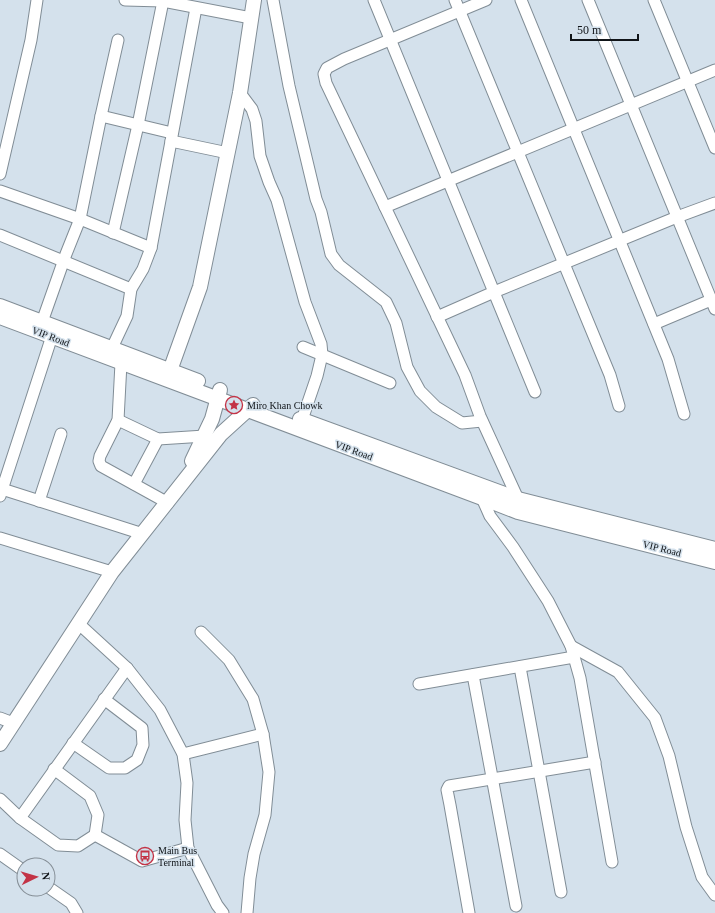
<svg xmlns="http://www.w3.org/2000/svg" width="715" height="913" font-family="'Times New Roman',serif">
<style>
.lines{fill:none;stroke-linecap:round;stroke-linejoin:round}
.minor-casing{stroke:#818d96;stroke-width:13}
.major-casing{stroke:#818d96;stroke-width:16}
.minor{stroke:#fff;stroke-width:11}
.major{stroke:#fff;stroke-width:14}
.labels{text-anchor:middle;stroke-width:3;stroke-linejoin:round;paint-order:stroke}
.street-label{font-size:10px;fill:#101418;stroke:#d4e1ec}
.poi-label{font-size:10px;fill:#101418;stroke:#d4e1ec;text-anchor:start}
</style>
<rect width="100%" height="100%" fill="#d4e1ec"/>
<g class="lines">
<g class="minor-casing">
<g id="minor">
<polyline points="125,0 163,1 251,18"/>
<polyline points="273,0 289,86 316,199 321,212 331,254 339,265 386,302 396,323 407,367 420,391 436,407 462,423 482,421"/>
<polyline points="374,0 535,392"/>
<polyline points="455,0 610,375 619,406"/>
<polyline points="486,0 344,59 327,68 324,74 326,83 465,375 480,416 518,499"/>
<polyline points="521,0 668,359 684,414"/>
<polyline points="588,0 715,309"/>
<polyline points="654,0 715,148"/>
<polyline points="240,93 252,109 256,121 260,156 269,182 277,200 305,302 321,344 322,355 317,376 302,420"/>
<polyline points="101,116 172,133"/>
<polyline points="171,141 228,153"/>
<polyline points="0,174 31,40 37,0"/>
<polyline points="0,191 80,219 151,248"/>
<polyline points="385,207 715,70"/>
<polyline points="113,233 138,125 163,1"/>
<polyline points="0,235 131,289"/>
<polyline points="437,317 494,292 677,217 715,203"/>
<polyline points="42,322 66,254 80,219 101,116 118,40"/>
<polyline points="654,324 711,300"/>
<polyline points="303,347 390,383"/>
<polyline points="112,348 127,316 131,289 143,269 151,248 196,8"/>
<polyline points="121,363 118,420 100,456 99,461 101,466 168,503"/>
<polyline points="118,420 158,439 205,436"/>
<polyline points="134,484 158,439"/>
<polyline points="2,489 143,534"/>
<polyline points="484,492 482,498 490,516 513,547 548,601 571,646 580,678 612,862"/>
<polyline points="0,496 52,336"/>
<polyline points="39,501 61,434"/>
<polyline points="0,538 112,572"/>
<polyline points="79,624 127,668 160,710 183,754 187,783 185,820 188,848 217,905 223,913"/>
<polyline points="201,632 229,660 253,699 263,734 269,772 265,815 254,854 250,878 247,913"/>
<polyline points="571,646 618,672 655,718 669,756 686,827 702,877 715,895"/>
<polyline points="520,667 561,892"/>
<polyline points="473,675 516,906"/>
<polyline points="419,684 574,657"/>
<polyline points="0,718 13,723"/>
<polyline points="73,743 109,768 125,768 137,760 143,745 142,728 104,699"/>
<polyline points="183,754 263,734"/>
<polyline points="0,799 20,818 58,845 78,846 95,835 98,815 90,796 54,769"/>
<polyline points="20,818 127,668"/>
<polyline points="95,835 142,861 188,848"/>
<polyline points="0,854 24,871"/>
<polyline points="48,887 71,903 77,913"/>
<polyline points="469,913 450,805 447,790 449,786 595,762"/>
</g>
</g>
<g class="major-casing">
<g id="major">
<polyline points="0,306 198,381"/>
<polyline points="0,317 482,498 518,512 715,562"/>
<polyline points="167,379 200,287 240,93 254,0"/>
<polyline points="300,419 518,499 715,549"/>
<polyline points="192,461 212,419 220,390"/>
<polyline points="0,744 112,572 221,434 253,405"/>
</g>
</g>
<use href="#minor" class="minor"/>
<use href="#major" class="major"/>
</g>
<defs>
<g id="sight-ring" transform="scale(0.9)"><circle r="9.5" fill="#d4e1ec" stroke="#c33346" stroke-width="1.5"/><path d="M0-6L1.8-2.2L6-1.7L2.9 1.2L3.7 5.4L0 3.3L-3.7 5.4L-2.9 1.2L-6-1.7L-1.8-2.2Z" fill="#c33346"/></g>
<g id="bus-ring" transform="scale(0.9)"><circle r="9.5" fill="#d4e1ec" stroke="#c33346" stroke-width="1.5"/><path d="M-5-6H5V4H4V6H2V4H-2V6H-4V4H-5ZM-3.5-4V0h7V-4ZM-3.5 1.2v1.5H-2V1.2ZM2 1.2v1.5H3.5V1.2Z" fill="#c33346"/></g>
</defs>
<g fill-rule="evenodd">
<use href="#sight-ring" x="234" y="405"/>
<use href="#bus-ring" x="145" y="856"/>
</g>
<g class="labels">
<g class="street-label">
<text transform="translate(51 336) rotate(21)" y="4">VIP Road</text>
<text transform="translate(354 450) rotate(20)" y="4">VIP Road</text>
<text transform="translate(662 548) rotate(14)" y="4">VIP Road</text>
</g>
<g class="poi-label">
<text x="247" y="409">Miro Khan Chowk</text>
<text x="158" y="854">Main Bus<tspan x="158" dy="12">Terminal</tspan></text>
</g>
</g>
<g transform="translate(36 877) rotate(85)"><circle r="19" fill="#d4e1ec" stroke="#868f97"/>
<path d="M0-3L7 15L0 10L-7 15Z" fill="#c33346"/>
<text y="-6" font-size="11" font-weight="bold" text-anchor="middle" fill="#101418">N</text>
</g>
<path d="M571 34v6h67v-6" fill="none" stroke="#101418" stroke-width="2"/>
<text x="577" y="34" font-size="12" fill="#101418" stroke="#d4e1ec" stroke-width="3" paint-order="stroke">50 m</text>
</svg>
